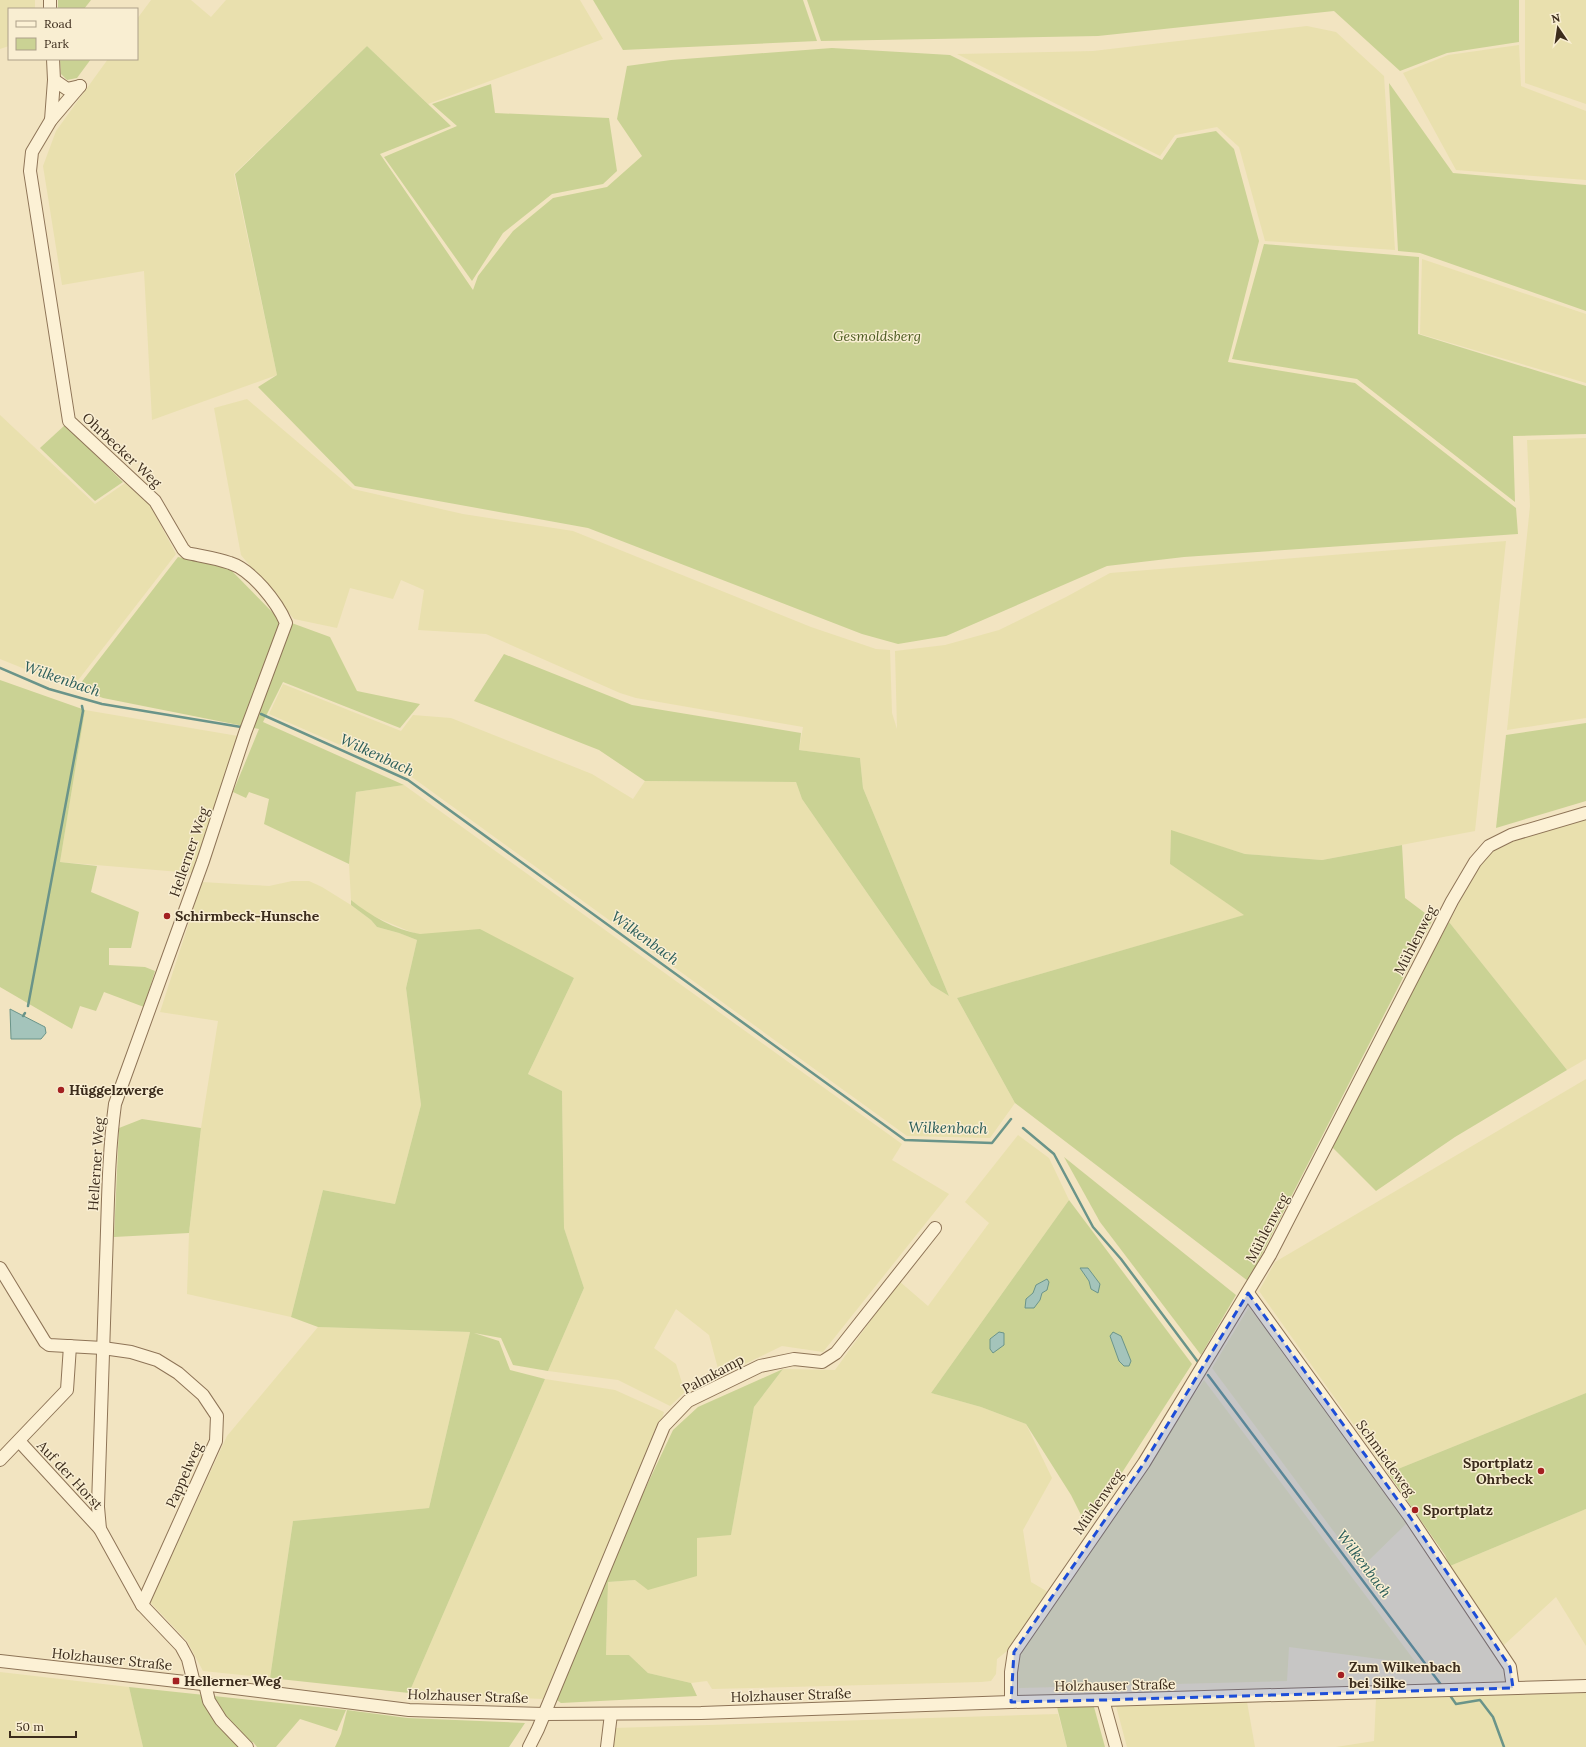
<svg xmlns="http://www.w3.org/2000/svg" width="1586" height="1747" font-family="Lora,serif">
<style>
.farmland{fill:#e9e0ae}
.green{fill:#cad294;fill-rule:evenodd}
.water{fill:#a4c4bb;stroke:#6a9489}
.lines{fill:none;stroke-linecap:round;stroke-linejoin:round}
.stream{stroke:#6a9489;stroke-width:2.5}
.minor-casing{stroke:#8e7457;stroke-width:14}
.minor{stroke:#fcf1d5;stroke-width:12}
.marked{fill:#1d4ed8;fill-opacity:0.2;stroke:#1d4ed8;stroke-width:3;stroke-dasharray:8 5;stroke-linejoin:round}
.poi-dot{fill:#a32021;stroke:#f9eed2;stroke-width:1.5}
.labels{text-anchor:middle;stroke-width:3;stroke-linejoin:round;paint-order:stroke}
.park-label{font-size:14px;font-style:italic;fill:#4c5b21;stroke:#f9eed2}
.street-label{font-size:14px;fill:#3c2c1c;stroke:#f9eed2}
.poi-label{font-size:14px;font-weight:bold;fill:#3c2c1c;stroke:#f9eed2;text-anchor:start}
.water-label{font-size:15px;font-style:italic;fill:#2a5d5a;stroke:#f9eed2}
</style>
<rect width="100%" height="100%" fill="#f2e4c1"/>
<g class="farmland">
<polygon points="0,0 35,0 35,9 9,9 9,46 0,49"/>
<polygon points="151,0 191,0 211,17 226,0 580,0 603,39 428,104 367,46 234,174 277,375 152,420 144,271 62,285 43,166 56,131 108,59 137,59 137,19"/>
<polygon points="1525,0 1586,0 1586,104 1525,83"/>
<polygon points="1307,26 1336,32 1384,76 1395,250 1265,241 1239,147 1217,127 1175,135 1160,156 957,54 1093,51"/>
<polygon points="1519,45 1521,86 1586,111 1586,180 1456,170 1403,73 1448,55"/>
<polygon points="1422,259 1586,314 1586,383 1420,334"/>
<polygon points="247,399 353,489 463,514 573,531 811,627 876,649 890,650 892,713 897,729 895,651 945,645 999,630 1066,597 1110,573 1506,541 1475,831 1322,860 1245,854 1171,831 1170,864 1245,915 957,998 1015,1103 990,1138 907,1136 409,775 269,714 283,684 401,731 413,715 451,718 592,774 633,799 645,781 796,782 802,799 931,985 949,996 863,788 860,758 799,750 803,727 636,698 620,693 486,634 418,630 424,590 401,580 393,599 350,588 337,628 294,619 241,555 214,408"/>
<polygon points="0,415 95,504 125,483 150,505 176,554 72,688 0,659"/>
<polygon points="1586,438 1586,718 1507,730 1530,506 1527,440"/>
<polygon points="85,710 238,736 192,873 60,862"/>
<polygon points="404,785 902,1144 892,1160 949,1194 823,1352 782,1346 720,1376 709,1335 676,1309 654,1348 676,1364 685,1392 670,1406 618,1380 548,1371 584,1288 564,1228 562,1091 528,1074 574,978 411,932 368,914 351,900 349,864 356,792"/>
<polygon points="1586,819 1586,1059 1567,1070 1449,922 1479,865 1493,850 1515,840"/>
<polygon points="292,881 309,881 322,887 351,905 371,920 377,927 399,933 417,940 406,988 421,1105 395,1204 323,1190 291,1317 187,1294 189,1233 201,1128 218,1021 160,1012 202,882 269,886"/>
<polygon points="1586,1079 1586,1393 1388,1473 1259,1291 1275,1262"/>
<polygon points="1018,1135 1049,1158 1069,1200 931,1393 981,1407 1026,1424 1052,1478 1023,1530 1031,1582 1048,1592 1011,1648 997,1659 996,1674 991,1681 981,1682 712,1689 707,1681 691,1683 648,1673 629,1655 606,1655 608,1582 635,1580 697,1538 731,1534 754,1407 783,1369 835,1370 899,1281 928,1306 989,1223 965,1202"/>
<polygon points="1249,1307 1408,1522 1361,1568 1212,1368"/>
<polygon points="318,1327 470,1332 429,1508 293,1521 270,1678 203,1671 187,1641 150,1602 227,1436"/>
<polygon points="545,1379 615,1390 664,1412 661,1423 543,1699 409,1693"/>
<polygon points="1204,1380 1417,1664 1289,1647 1287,1681 1019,1688 1016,1657"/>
<polygon points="1586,1509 1586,1646 1556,1597 1504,1645 1450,1566"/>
<polygon points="0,1672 129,1687 143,1747 0,1747"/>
<polygon points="1586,1693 1586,1747 1336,1747 1374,1741 1376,1698"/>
<polygon points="1247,1702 1255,1747 1127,1747 1116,1706"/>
<polygon points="1058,1714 1067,1747 612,1747 614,1728"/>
</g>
<g class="green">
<polygon points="58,0 91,0 84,9 58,9"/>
<polygon points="593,0 803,0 817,41 623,50"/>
<polygon points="807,0 1519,0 1519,42 1447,53 1400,71 1334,11 1098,36 821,41"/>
<polygon points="367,46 451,126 380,154 473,290 478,276 513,231 553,198 607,187 642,156 617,119 627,66 671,60 832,48 950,55 1162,160 1177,138 1216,131 1234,149 1259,241 1228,362 1355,383 1516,508 1518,534 1184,557 1107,566 946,636 898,644 862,634 588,528 355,486 258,387 277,375 235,174"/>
<polygon points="60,59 91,59 77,78 67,80 61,74"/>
<polygon points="1389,83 1453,173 1586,185 1586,311 1420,253 1398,251"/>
<polygon points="491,84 495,113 609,118 617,171 603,184 552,194 503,233 472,281 384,157 457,126 432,104"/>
<polygon points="1264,244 1419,257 1418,334 1586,386 1586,434 1513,436 1515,502 1357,379 1232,359"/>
<polygon points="65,425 123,482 95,501 40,448"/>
<polygon points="178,557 230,569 278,618 330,637 357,691 420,704 400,728 283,682 263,722 404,785 356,792 349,864 264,824 269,799 249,792 246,798 233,792 259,729 103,698 77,688"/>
<polygon points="504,654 632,705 801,733 799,750 860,758 863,788 949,996 931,985 802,799 796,782 645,781 599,750 474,701"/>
<polygon points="0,680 85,710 60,862 97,866 91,892 139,912 131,948 109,948 109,965 145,967 155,971 144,1007 104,992 96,1011 80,1006 72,1029 0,987"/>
<polygon points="1586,723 1586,801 1496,828 1506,735"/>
<polygon points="1171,830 1245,854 1322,860 1402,845 1405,898 1433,919 1248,1281 1015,1103 957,998 1244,915 1170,864"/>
<path d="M351,900C371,916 395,930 420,934L480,929L574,978L528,1074L562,1091L564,1228L584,1288L548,1371L513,1365L501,1338L474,1333L499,1341L510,1370L545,1379L409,1693L270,1678L293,1521L429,1508L470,1332L318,1327L291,1317L323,1190L395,1204L421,1105L406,988L417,940L399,933L377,927L371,920L351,905Z"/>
<polygon points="1449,922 1567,1070 1455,1137 1376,1191 1332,1147 1386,1039"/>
<polygon points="142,1119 201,1128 189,1233 114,1237 119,1128"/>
<polygon points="1064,1157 1236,1295 1201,1355 1100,1222"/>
<path d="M1069,1200L1192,1364L1087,1527L1071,1495L1026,1424L981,1407L931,1393ZM1080,1268H1088L1100,1284L1091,1289L1089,1281ZM1047,1279L1040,1300L1034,1307L1026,1299L1034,1293L1036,1285ZM1110,1336L1126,1351L1131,1361H1119Z"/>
<polygon points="783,1369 754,1407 731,1535 697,1538 697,1576 648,1590 635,1580 608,1582 606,1655 629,1655 648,1673 691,1683 697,1696 561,1703 554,1698 622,1538 673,1430 698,1407"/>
<polygon points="1586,1393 1586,1509 1450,1566 1445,1555 1388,1473"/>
<polygon points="129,1687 346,1710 337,1731 300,1719 276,1747 257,1747 253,1742 241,1747 143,1747"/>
<polygon points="1057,1707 1094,1707 1105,1747 1067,1747"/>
<polygon points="347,1710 407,1718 525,1723 509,1747 335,1747 341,1734"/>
</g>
<g class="water">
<polygon points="10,1009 45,1027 46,1033 41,1039 11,1039"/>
<polygon points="1080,1268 1088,1268 1100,1284 1098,1293 1091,1289 1089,1281"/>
<polygon points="1047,1279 1049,1282 1047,1290 1042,1293 1040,1300 1034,1308 1025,1308 1026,1299 1033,1293 1036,1285"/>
<polygon points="999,1332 1004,1333 1004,1345 993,1353 990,1349 990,1339"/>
<polygon points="1113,1332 1121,1336 1131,1361 1129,1366 1124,1366 1119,1361 1110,1336"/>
</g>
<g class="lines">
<g class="stream">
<polyline points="0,668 49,689 102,704 241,727 242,725"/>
<polyline points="261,714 408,780 905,1140 992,1143 1011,1119"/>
<polyline points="28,1006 83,711 82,706"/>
<polyline points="23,1016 25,1013"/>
<polyline points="1023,1128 1054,1154 1093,1227 1121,1259 1198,1362"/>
<polyline points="1208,1375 1442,1686"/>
<polyline points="1449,1694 1456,1704 1480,1700 1493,1717 1504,1747"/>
</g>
<g class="minor-casing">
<g id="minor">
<polyline points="50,0 50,9"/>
<polyline points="53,59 54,80 67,89 80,86"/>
<path d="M80,86L51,120L32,152L30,171L69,421L155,501L183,549L187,553C201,556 216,558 230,563C252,570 277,602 286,623L245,733L203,861L115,1104C108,1156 108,1209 106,1262C103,1343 100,1425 98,1507L100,1529L142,1605L181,1646L188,1659L194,1683"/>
<polyline points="51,120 54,80"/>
<polyline points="0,1268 45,1342 49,1345 103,1348 131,1352 157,1360 178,1373 203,1395 217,1416 216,1441 142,1605"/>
<polyline points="1248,1293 1410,1517 1510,1667 1513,1688"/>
<polyline points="19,1441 100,1529"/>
<polyline points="0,1460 67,1390 70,1346"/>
<polyline points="0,1661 194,1683 409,1710 544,1714 701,1713 1011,1702 1103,1700 1586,1686"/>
<polyline points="205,1684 209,1701 221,1720 247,1747"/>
<polyline points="1103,1700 1116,1747"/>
<polyline points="1011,1702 1011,1672 1014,1652 1144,1463 1270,1255 1452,901 1475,862 1489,846 1511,835 1586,813"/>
<polyline points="529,1747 538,1729 664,1426 688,1401 760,1366 794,1359 822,1362 836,1353 935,1228"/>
<polyline points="607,1747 611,1714"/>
</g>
</g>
<use href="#minor" class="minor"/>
</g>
<path class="marked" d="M1248,1293L1410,1517L1510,1667L1513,1688L1103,1700L1011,1702L1014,1652L1144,1463Z"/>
<g class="poi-dot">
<circle cx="167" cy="916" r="4"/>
<circle cx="61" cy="1090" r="4"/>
<circle cx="1541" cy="1471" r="4"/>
<circle cx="1415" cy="1510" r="4"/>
<circle cx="1341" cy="1675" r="4"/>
<rect x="172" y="1677" width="8" height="8" rx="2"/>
</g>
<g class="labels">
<g class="park-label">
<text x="877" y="341">Gesmoldsberg</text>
</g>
<g class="street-label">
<text transform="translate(122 450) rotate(43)" y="5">Ohrbecker Weg</text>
<text transform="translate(189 852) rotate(-71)" y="5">Hellerner Weg</text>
<text transform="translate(1415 940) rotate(-63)" y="5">Mühlenweg</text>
<text transform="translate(96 1164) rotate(-86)" y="5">Hellerner Weg</text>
<text transform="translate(1267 1228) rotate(-62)" y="5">Mühlenweg</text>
<text transform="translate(713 1374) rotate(-28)" y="5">Palmkamp</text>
<text transform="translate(1386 1458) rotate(54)" y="5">Schmiedeweg</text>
<text transform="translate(70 1475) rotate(47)" y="5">Auf der Horst</text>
<text transform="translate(184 1475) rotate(-66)" y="5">Pappelweg</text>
<text transform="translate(1098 1502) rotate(-55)" y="5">Mühlenweg</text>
<text transform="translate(112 1659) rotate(6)" y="5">Holzhauser Straße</text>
<text transform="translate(1115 1685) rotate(-1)" y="5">Holzhauser Straße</text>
<text transform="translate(791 1695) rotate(-2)" y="5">Holzhauser Straße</text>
<text transform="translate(468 1696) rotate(2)" y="5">Holzhauser Straße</text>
</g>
<g class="poi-label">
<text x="175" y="921">Schirmbeck-Hunsche</text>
<text x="69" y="1095">Hüggelzwerge</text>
<text x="1533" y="1468" text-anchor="end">Sportplatz<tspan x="1533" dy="16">Ohrbeck</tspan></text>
<text x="1423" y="1515">Sportplatz</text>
<text x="1349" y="1672">Zum Wilkenbach<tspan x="1349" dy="16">bei Silke</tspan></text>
<text x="184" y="1686">Hellerner Weg</text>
</g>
<g class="water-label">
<text transform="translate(62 679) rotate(19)" y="5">Wilkenbach</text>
<text transform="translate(377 755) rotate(25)" y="5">Wilkenbach</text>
<text transform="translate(645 938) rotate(36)" y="5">Wilkenbach</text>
<text transform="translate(948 1128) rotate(1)" y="5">Wilkenbach</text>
<text transform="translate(1364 1564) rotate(53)" y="5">Wilkenbach</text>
</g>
</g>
<rect x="8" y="8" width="130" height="52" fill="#f9eed2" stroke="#ada089"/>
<rect x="16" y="21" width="20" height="6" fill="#fcf1d5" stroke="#ada089"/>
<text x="44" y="28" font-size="12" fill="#3c2c1c">Road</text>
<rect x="16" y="38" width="20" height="12" fill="#cad294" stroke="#ada089"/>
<text x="44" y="48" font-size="12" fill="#3c2c1c">Park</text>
<g transform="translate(1558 28) rotate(347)" stroke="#f9eed2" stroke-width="3" paint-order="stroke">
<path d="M0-3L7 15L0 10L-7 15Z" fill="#3c2c1c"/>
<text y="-6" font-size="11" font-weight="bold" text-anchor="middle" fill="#3c2c1c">N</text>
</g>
<path d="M10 1731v6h66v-6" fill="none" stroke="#3c2c1c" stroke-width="2"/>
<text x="16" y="1731" font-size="12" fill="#3c2c1c" stroke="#f9eed2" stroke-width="3" paint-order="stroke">50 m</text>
</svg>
